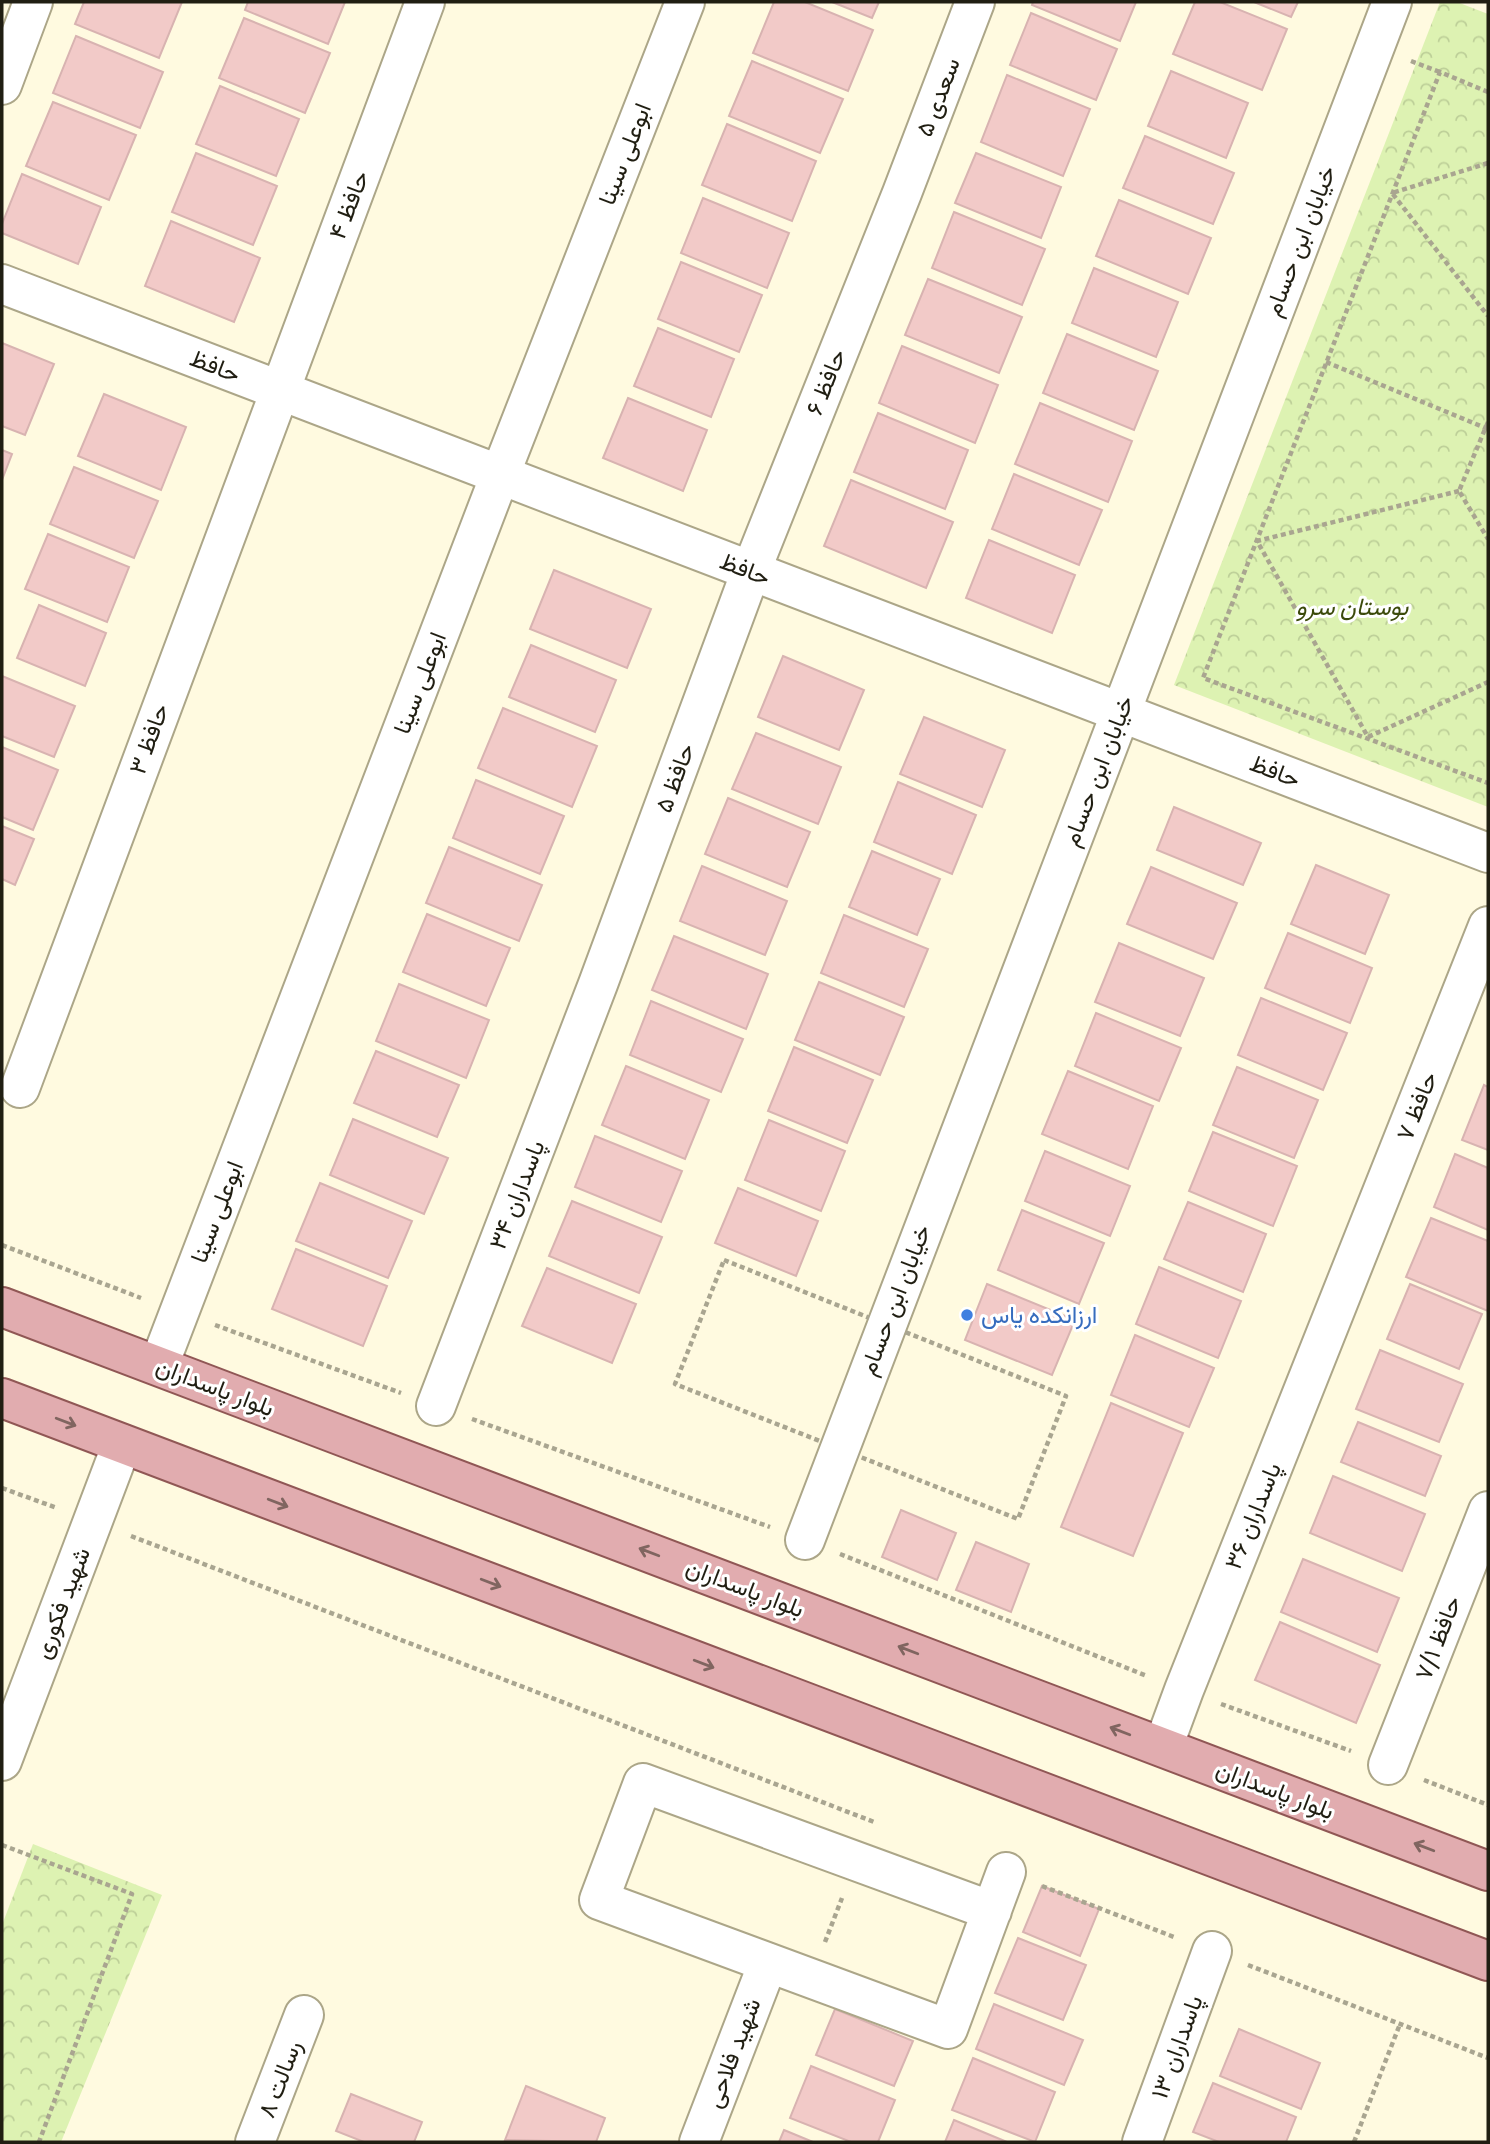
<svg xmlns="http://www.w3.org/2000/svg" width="1490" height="2144" font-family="Merriweather,Vazirmatn,serif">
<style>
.forest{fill:url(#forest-crowns)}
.building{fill:#f2cac8;stroke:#d8b3b1;stroke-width:2}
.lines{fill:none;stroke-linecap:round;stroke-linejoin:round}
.minor-casing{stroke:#aca688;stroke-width:42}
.major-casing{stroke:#905755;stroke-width:42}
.path{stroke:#a9a590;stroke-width:4.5;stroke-dasharray:5 3.5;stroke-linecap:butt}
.minor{stroke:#fff;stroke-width:38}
.major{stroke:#e1acaf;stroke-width:38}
.oneway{stroke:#806560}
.shop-dot{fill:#3f7fe0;stroke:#fff;stroke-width:2.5}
.labels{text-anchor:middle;stroke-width:6;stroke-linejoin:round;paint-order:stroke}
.street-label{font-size:24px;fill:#201e12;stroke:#fff}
.park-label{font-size:24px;font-style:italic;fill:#3b4a0a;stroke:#fff}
.shop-label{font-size:24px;fill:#366cbe;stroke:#fff;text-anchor:start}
</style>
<defs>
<pattern id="forest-crowns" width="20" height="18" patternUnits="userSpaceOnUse" patternTransform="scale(1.75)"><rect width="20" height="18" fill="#ddf2b2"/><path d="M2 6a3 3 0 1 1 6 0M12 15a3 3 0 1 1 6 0" fill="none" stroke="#bdcf98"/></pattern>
</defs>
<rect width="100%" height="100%" fill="#fffae0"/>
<g class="forest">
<polygon points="1440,2 1457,2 1488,14 1488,807 1174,685"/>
<polygon points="33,1844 162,1895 61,2142 2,2142 2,1925"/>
</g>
<g class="building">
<polygon points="84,2 182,2 159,58 75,24"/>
<polygon points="248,2 345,2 328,44 245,10"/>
<polygon points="774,2 805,2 873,30 848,91 753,53"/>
<polygon points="832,2 879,2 872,18"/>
<polygon points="1033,2 1136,2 1120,41 1032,5"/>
<polygon points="1195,2 1220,2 1287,29 1262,90 1173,54"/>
<polygon points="1254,2 1298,2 1291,17"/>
<polygon points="1031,13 1117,49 1096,100 1010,65"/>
<polygon points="244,18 330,53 305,113 219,78"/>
<polygon points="76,36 163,72 140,128 53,93"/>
<polygon points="752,61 843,99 820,153 729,116"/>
<polygon points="1171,71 1248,103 1226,158 1148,126"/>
<polygon points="1007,75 1090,109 1063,176 981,142"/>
<polygon points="220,86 299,119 276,176 196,144"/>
<polygon points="53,102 136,135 109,200 26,166"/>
<polygon points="727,124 816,161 792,221 702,185"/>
<polygon points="1145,136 1234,173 1213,224 1123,188"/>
<polygon points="196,153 277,186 253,245 172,212"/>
<polygon points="976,153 1061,187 1041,238 955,203"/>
<polygon points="22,174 101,207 78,264 2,233 2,224"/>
<polygon points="703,198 789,233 767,288 681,253"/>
<polygon points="1119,200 1211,238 1188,294 1096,256"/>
<polygon points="954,212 1045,249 1022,305 932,268"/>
<polygon points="171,221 260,258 234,322 145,286"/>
<polygon points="681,262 762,295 739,352 658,319"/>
<polygon points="1094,268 1178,302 1156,357 1072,323"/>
<polygon points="928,279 1022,317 999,373 905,335"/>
<polygon points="658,328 734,359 711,417 634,386"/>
<polygon points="1067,334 1158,371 1134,430 1043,393"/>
<polygon points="2,343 54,364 25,435 2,426"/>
<polygon points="902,346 998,385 975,443 879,403"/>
<polygon points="104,394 186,427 161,490 78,456"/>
<polygon points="628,398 707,430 683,491 603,458"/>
<polygon points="1040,403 1132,441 1108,502 1015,464"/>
<polygon points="878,413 968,450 945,509 854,472"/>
<polygon points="2,450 12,454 2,480"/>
<polygon points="74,467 158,501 134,558 50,524"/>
<polygon points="1014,474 1102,510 1079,565 992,529"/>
<polygon points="851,480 953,522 926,588 824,546"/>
<polygon points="48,534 129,567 107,622 25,589"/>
<polygon points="989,540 1075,575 1052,633 966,598"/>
<polygon points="554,570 651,609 627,668 530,629"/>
<polygon points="39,605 106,633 85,686 17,658"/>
<polygon points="531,645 616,680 595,732 509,697"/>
<polygon points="783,656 864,690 839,750 758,717"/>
<polygon points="2,676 75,706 54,757 2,736"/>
<polygon points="503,708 597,746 572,807 478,768"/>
<polygon points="924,717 1005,750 982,807 900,774"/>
<polygon points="756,733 841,767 818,824 732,789"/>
<polygon points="2,747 58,770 33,830 2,817"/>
<polygon points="476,780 564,816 540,874 453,838"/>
<polygon points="898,782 976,815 952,874 874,842"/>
<polygon points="728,798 810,832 787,887 705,854"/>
<polygon points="1174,807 1261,843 1243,885 1157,850"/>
<polygon points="2,826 34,839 15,885 2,879"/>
<polygon points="449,847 542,885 519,941 426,903"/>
<polygon points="872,851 940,879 917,935 849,907"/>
<polygon points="1316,865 1389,895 1365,954 1291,924"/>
<polygon points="702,866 787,901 765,955 680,921"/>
<polygon points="1151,867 1237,903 1213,959 1127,924"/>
<polygon points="427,914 510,948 486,1006 403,972"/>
<polygon points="844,915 928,949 904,1007 821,973"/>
<polygon points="1288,933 1372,968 1350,1023 1265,988"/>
<polygon points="674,936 768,974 746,1029 652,990"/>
<polygon points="1119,943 1204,978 1180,1036 1095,1002"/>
<polygon points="819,982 904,1017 880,1075 795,1040"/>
<polygon points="399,984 489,1020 466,1078 376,1041"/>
<polygon points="1261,998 1347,1033 1323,1090 1238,1055"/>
<polygon points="651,1001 743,1039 721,1092 630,1055"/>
<polygon points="1096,1013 1181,1048 1159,1101 1075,1066"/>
<polygon points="794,1047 873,1080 847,1143 768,1111"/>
<polygon points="376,1051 459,1085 437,1137 354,1103"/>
<polygon points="626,1066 709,1100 685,1159 602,1125"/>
<polygon points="1237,1067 1318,1100 1294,1158 1213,1125"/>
<polygon points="1068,1071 1153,1106 1128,1169 1042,1134"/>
<polygon points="1484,1085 1488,1087 1488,1150 1462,1140"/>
<polygon points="353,1119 448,1158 424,1214 330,1175"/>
<polygon points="769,1120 845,1151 821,1211 745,1180"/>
<polygon points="1213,1132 1297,1166 1273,1226 1189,1191"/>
<polygon points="595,1136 682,1171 661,1222 575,1187"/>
<polygon points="1045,1151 1130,1186 1110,1236 1025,1201"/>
<polygon points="1455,1154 1488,1168 1488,1230 1434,1207"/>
<polygon points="320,1183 412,1221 388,1278 296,1241"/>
<polygon points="738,1188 818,1221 796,1276 715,1243"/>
<polygon points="572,1201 662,1237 639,1293 549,1256"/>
<polygon points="1188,1202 1266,1234 1243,1292 1164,1259"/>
<polygon points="1022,1210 1104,1243 1079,1304 998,1270"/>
<polygon points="1431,1218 1488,1241 1488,1311 1406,1277"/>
<polygon points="296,1249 387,1286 363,1346 272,1309"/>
<polygon points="1159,1267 1241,1301 1218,1358 1136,1324"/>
<polygon points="547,1268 636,1304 612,1363 522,1326"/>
<polygon points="987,1284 1075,1320 1052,1375 965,1340"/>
<polygon points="1410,1284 1482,1314 1459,1369 1387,1339"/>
<polygon points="1135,1335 1214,1368 1189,1427 1111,1395"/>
<polygon points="1380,1350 1463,1384 1439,1442 1356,1409"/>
<polygon points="1111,1403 1183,1433 1133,1556 1061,1527"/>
<polygon points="1358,1422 1441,1456 1425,1496 1341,1462"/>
<polygon points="1333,1476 1425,1514 1402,1571 1310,1533"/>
<polygon points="901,1510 956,1533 937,1580 882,1557"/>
<polygon points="976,1542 1029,1564 1011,1612 956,1590"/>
<polygon points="1303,1559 1399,1598 1377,1652 1281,1612"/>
<polygon points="1280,1622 1380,1665 1356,1723 1255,1680"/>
<polygon points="1042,1886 1099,1909 1080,1956 1023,1932"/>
<polygon points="1018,1938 1086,1965 1063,2020 995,1993"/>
<polygon points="994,2004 1083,2040 1064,2085 976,2049"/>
<polygon points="835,2009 913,2041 894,2086 816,2055"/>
<polygon points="1239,2029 1320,2063 1301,2109 1220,2076"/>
<polygon points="973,2058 1055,2092 1035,2142 952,2110"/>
<polygon points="811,2066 895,2100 878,2142 851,2142 790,2118"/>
<polygon points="1213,2083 1296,2117 1286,2142 1219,2142 1193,2132"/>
<polygon points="526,2086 605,2118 596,2142 505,2140"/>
<polygon points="351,2094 422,2122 414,2142 364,2142 336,2131"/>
<polygon points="954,2120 1007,2142 945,2142"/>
<polygon points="784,2130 813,2142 779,2142"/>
</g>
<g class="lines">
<g class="minor-casing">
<g id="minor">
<polyline points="2,85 33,2"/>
<polyline points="2,284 1488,853"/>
<polyline points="20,1088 425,2"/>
<polyline points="159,1365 500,475 685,2"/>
<polyline points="436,1406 598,984 751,571 902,193 975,2"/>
<polyline points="805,1540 1392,2"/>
<polyline points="1163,1747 1184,1690 1488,926"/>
<polyline points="2,1761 122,1444"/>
<polyline points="1388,1765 1488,1511"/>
<polyline points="992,1911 643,1783 599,1900 948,2029 1006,1872"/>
<polyline points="255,2142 304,2015"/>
<polyline points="699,2142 768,1963"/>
<polyline points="1142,2142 1212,1951"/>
</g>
</g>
<g class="major-casing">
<g id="major">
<polyline points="2,1307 1488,1871"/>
<polyline points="2,1398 1488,1961"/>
</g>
</g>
<g class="path">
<polyline points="1411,61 1440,72"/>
<polyline points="1488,92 1440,72 1203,678 1488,783"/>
<polyline points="1488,163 1392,193 1488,316"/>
<polyline points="1326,362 1488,429"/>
<polyline points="1488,422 1459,491 1488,539"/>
<polyline points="1459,491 1257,541 1368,737 1488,682"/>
<polyline points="2,1245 141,1298"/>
<polygon points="724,1260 1066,1396 1018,1519 675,1384"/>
<polyline points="215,1325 401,1393"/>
<polyline points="472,1419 770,1527"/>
<polyline points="2,1488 57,1508"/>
<polyline points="131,1536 874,1822"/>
<polyline points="840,1554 1147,1676"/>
<polyline points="1221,1704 1351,1751"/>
<polyline points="1424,1780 1488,1805"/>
<polyline points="2,1845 132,1894 39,2142"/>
<polyline points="1042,1886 1174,1937"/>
<polyline points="825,1942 842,1898"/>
<polyline points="1248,1965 1488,2058"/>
<polyline points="1354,2142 1400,2024"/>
</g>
<use href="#minor" class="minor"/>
<use href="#major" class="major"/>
</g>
<defs><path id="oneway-shaft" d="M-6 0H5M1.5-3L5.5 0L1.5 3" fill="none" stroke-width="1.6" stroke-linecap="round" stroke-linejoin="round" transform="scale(1.75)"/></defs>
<g class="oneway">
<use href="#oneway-shaft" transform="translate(66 1422) rotate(21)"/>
<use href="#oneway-shaft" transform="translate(278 1503) rotate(21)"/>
<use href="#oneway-shaft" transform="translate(649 1552) rotate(-159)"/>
<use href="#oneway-shaft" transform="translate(491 1583) rotate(21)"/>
<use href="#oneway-shaft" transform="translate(908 1650) rotate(-159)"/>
<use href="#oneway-shaft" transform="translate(704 1664) rotate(21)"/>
<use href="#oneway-shaft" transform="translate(1120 1731) rotate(-159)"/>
<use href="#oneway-shaft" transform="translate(1424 1847) rotate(-159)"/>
</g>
<circle class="shop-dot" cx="967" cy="1315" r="7"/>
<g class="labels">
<g class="street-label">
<text transform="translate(938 97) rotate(-69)" y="8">سعدی ۵</text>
<text transform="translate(625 154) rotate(-69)" y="8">ابوعلی سینا</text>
<text transform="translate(349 205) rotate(-69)" y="8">حافظ ۴</text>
<text transform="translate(1300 241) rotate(-69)" y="8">خیابان ابن حسام</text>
<text transform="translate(215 366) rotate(21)" y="8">حافظ</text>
<text transform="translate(826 382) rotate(-68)" y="8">حافظ ۶</text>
<text transform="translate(745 569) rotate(21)" y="8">حافظ</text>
<text transform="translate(420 683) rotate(-69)" y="8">ابوعلی سینا</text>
<text transform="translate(149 739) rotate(-70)" y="8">حافظ ۳</text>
<text transform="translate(1098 771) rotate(-69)" y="8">خیابان ابن حسام</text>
<text transform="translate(1275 771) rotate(21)" y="8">حافظ</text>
<text transform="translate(675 778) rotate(-70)" y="8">حافظ ۵</text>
<text transform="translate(1417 1106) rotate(-68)" y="8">حافظ ۷</text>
<text transform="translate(517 1195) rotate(-69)" y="8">پاسداران ۳۴</text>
<text transform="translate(217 1212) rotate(-69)" y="8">ابوعلی سینا</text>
<text transform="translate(895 1300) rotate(-69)" y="8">خیابان ابن حسام</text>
<text transform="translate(215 1387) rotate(21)" y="8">بلوار پاسداران</text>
<text transform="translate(1253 1516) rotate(-68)" y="8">پاسداران ۳۶</text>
<text transform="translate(745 1588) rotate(21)" y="8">بلوار پاسداران</text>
<text transform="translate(62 1603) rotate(-69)" y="8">شهید فکوری</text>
<text transform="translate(1438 1638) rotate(-69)" y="8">حافظ ۷/۱</text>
<text transform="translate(1275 1790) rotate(21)" y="8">بلوار پاسداران</text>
<text transform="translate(1177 2047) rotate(-70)" y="8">پاسداران ۱۳</text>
<text transform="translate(733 2053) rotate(-69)" y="8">شهید فلاحی</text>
<text transform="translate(280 2079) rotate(-69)" y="8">رسالت ۸</text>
</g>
<g class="park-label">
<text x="1352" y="615">بوستان سرو</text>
</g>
<g class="shop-label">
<text x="981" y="1323">ارزانکده یاس</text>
</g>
</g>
<rect width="1490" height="2144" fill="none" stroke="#201e12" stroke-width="7"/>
</svg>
